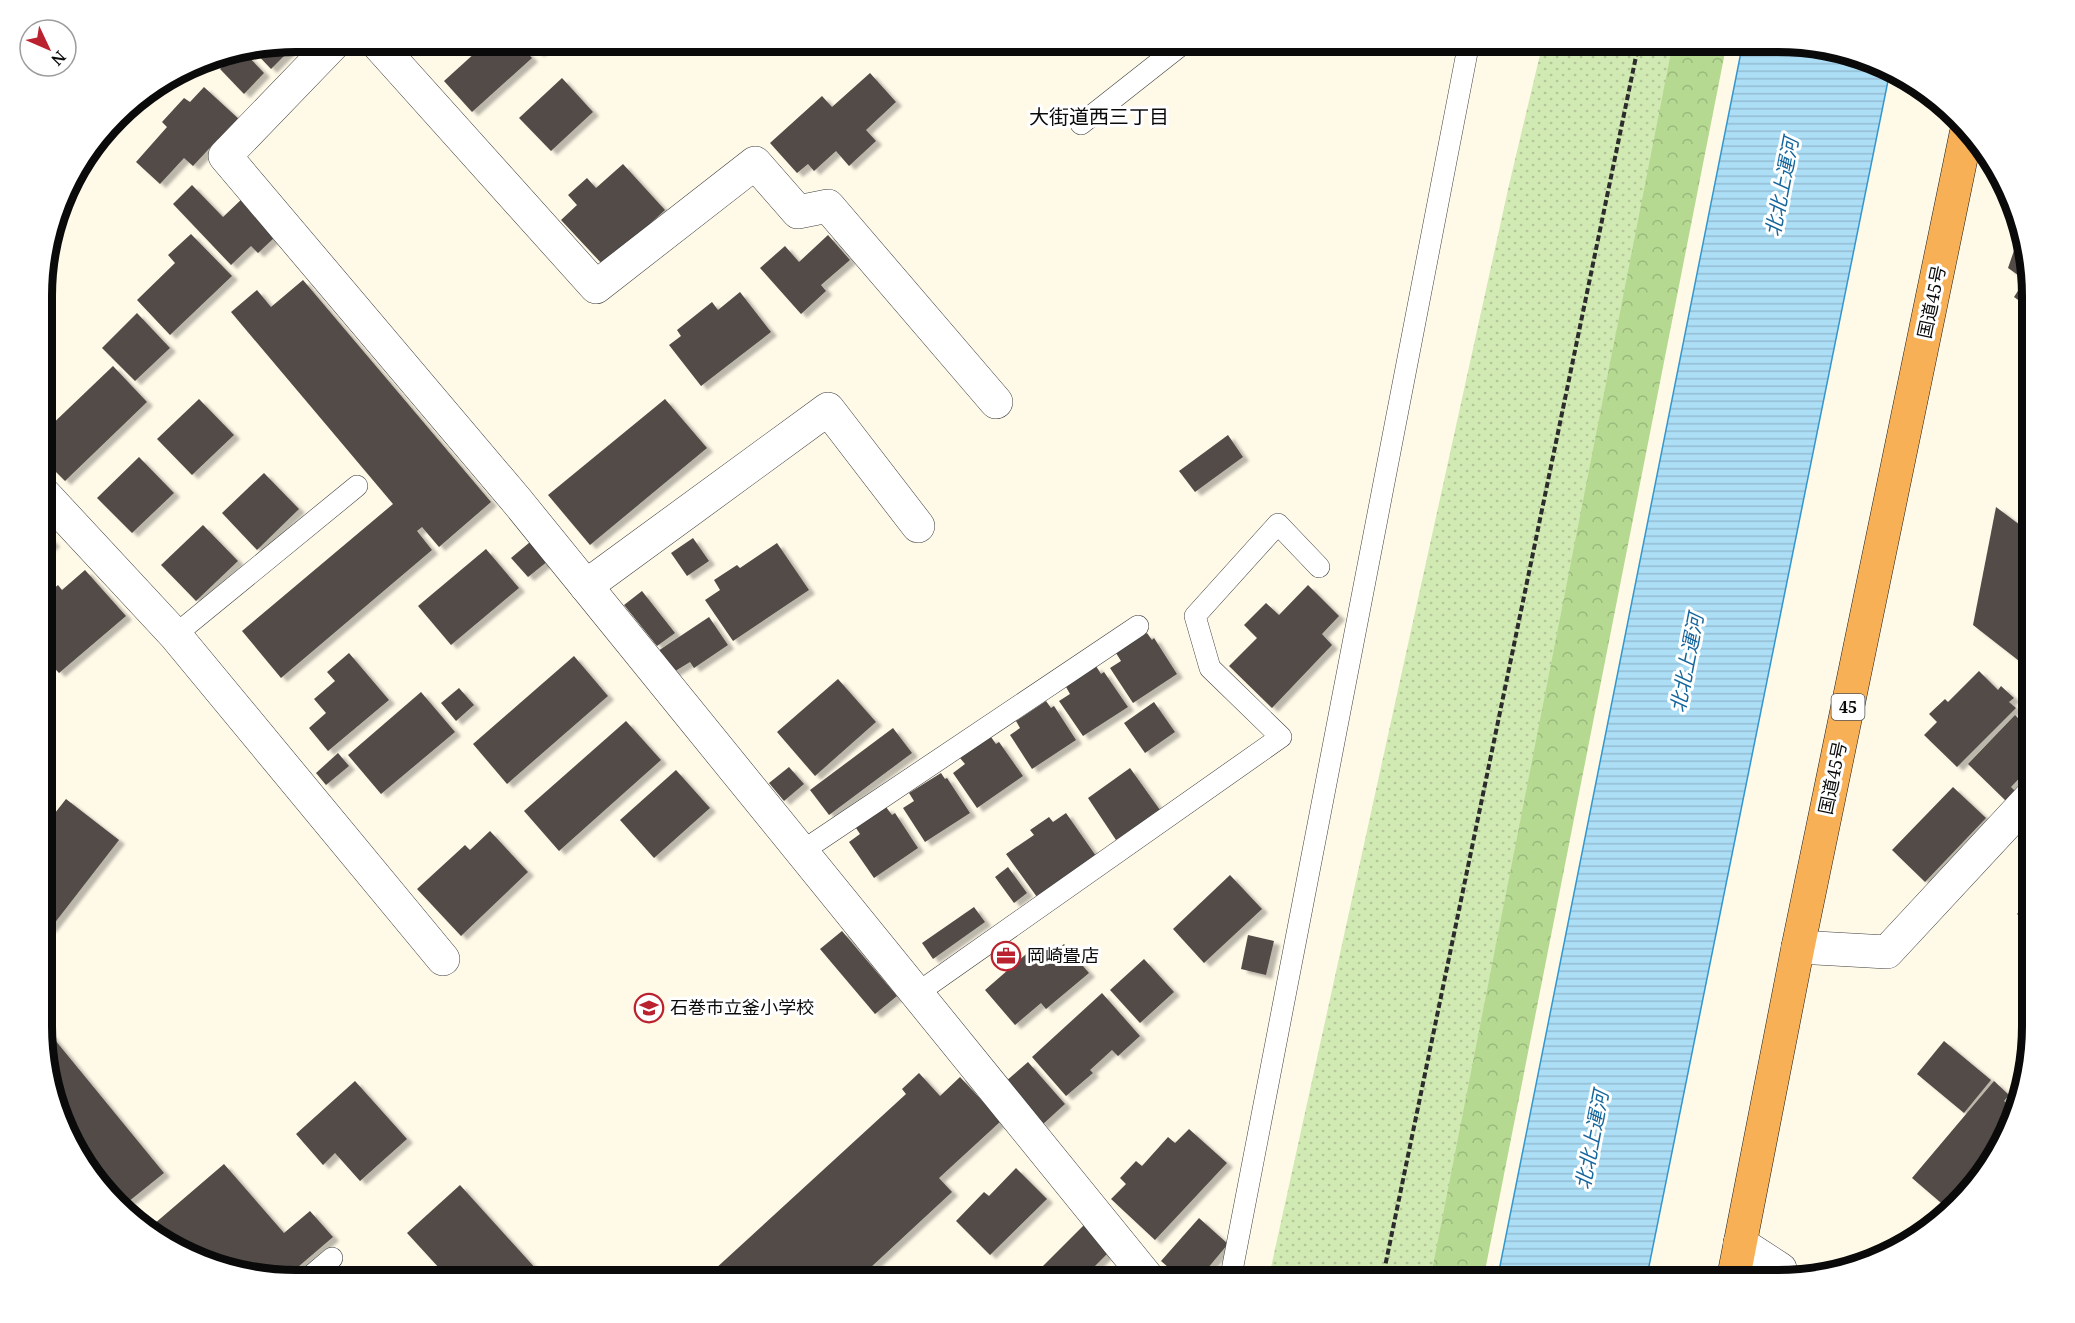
<svg xmlns="http://www.w3.org/2000/svg" width="2075" height="1323" font-family="'Noto Serif','Noto Sans JP',serif">
<style>
.forest{fill:url(#forest-crowns)}
.park{fill:url(#park-dots)}
.water{fill:url(#water-rules);stroke:#3397ce;stroke-width:1.5}
.building{fill:#534b47;filter:url(#shadow)}
.lines{fill:none;stroke-linecap:round;stroke-linejoin:round}
.service-casing{stroke:#3d3d3d;stroke-width:22}
.minor-casing{stroke:#3d3d3d;stroke-width:34}
.trunk-casing{stroke:#1b1b1b;stroke-width:34}
.path{stroke:#2c2c2c;stroke-width:4;stroke-dasharray:6 3;stroke-linecap:butt}
.service{stroke:#fff;stroke-width:21}
.minor{stroke:#fff;stroke-width:33}
.trunk{stroke:#f8b056;stroke-width:33}
.labels{text-anchor:middle;stroke-width:6;stroke-linejoin:round;paint-order:stroke}
.shield{fill:#fff;stroke:#545454;stroke-width:1.5}
.shield-label{font-size:16px;font-weight:bold;fill:#0a0a0a}
.street-label{font-size:18px;fill:#0a0a0a;stroke:#fff}
.poi-label{font-size:18px;fill:#0a0a0a;stroke:#fff;text-anchor:start}
.neighbourhood-label{font-size:20px;fill:#0a0a0a;stroke:#fff}
.water-label{font-size:20px;font-style:italic;fill:#14669c;stroke:#fff}
.rim{fill:none;stroke:#0a0a0a;stroke-width:8}
</style>
<defs>
<pattern id="forest-crowns" width="20" height="18" patternUnits="userSpaceOnUse" patternTransform="scale(1.5)"><rect width="20" height="18" fill="#b5d991"/><path d="M2 6a3 3 0 1 1 6 0M12 15a3 3 0 1 1 6 0" fill="none" stroke="#9ab97c"/></pattern>
<pattern id="park-dots" width="8" height="8" patternUnits="userSpaceOnUse" patternTransform="scale(1.5)"><rect width="8" height="8" fill="#d1e9b2"/><path d="M2 2h.1M6 6h.1" fill="none" stroke="#b2c698" stroke-width="1.8" stroke-linecap="round"/></pattern>
<pattern id="water-rules" width="6" height="5" patternUnits="userSpaceOnUse" patternTransform="scale(1.5)"><rect width="6" height="5" fill="#acdef6"/><path d="M0 2.5h6" fill="none" stroke="#93bdd2"/></pattern>
<filter id="shadow"><feDropShadow dx="6" dy="4" stdDeviation="1.5" flood-color="#0004"/></filter>
</defs>
<rect width="100%" height="100%" fill="#fff9e8"/>
<polygon class="forest" points="1543,42 1727,42 1483,1281 1427,1281 1626,213"/>
<polygon class="park" points="1543,42 1673,42 1430,1281 1268,1281 1509,185"/>
<polygon class="water" points="1743,42 1779,42 1845,51 1890,71 1646,1281 1497,1281"/>
<g class="building">
<polygon points="298,42 271,69 254,51 256,50"/>
<polygon points="487,42 517,42 532,58 472,112 444,81"/>
<polygon points="528,42 551,42 538,53"/>
<polygon points="244,52 264,73 244,94 220,69 235,54"/>
<polygon points="870,73 896,102 866,130 876,141 849,166 836,151 814,171 808,164 797,173 770,143 822,96 832,107"/>
<polygon points="562,78 593,112 551,151 519,118"/>
<polygon points="204,87 241,121 221,143 218,139 193,166 184,158 160,184 136,162 167,127 162,122 184,98 190,102"/>
<polygon points="623,164 665,210 604,266 561,220 577,205 568,195 587,178 596,188"/>
<polygon points="192,185 223,217 245,196 274,238 258,253 251,246 231,265 173,204"/>
<polygon points="191,234 232,276 170,335 137,300 175,263 168,255"/>
<polygon points="828,235 850,260 821,285 826,291 801,314 760,268 785,246 799,262"/>
<polygon points="2019,236 2032,280 2032,310 2014,297 2025,280 2008,268"/>
<polygon points="303,280 491,502 439,547 422,527 417,531 432,550 281,678 242,631 393,504 231,312 257,290 271,307"/>
<polygon points="740,292 771,332 701,386 669,345 681,336 677,330 712,302 718,310"/>
<polygon points="137,313 170,348 135,381 102,348"/>
<polygon points="113,366 147,402 65,481 44,460 44,432"/>
<polygon points="199,399 234,435 192,475 157,439"/>
<polygon points="665,399 707,448 590,545 548,495"/>
<polygon points="1228,435 1243,457 1195,492 1179,471"/>
<polygon points="139,457 174,493 132,533 97,498"/>
<polygon points="264,473 299,509 257,550 222,513"/>
<polygon points="1996,507 2032,534 2032,671 1973,625"/>
<polygon points="203,525 238,561 196,601 161,565"/>
<polygon points="44,532 54,543 44,551"/>
<polygon points="536,537 553,557 528,577 511,558"/>
<polygon points="693,538 709,561 687,576 671,553"/>
<polygon points="777,543 809,590 733,641 705,600 720,590 714,580 737,565 740,568"/>
<polygon points="486,549 519,588 451,645 418,606"/>
<polygon points="85,570 126,616 59,673 44,657 44,597 58,585 62,590"/>
<polygon points="1308,585 1339,616 1322,634 1332,645 1272,708 1229,666 1257,638 1244,625 1266,603 1279,615"/>
<polygon points="642,591 675,633 657,646 624,605"/>
<polygon points="709,617 728,645 694,668 690,662 672,673 658,651"/>
<polygon points="1147,633 1152,640 1154,638 1177,674 1133,703 1110,668 1121,661 1116,653"/>
<polygon points="349,653 389,700 328,751 309,728 326,713 314,699 335,681 327,672"/>
<polygon points="574,656 608,696 507,784 473,744"/>
<polygon points="1096,666 1101,674 1104,672 1128,707 1083,736 1059,701 1070,694 1066,687"/>
<polygon points="1979,671 1998,690 2001,686 2014,698 2009,702 2016,708 1957,767 1924,735 1937,722 1929,714 1945,699 1948,702"/>
<polygon points="838,679 876,722 815,776 777,732"/>
<polygon points="459,688 474,705 456,721 441,703"/>
<polygon points="421,692 455,732 381,794 348,755"/>
<polygon points="1046,701 1051,708 1054,706 1076,740 1032,769 1010,735 1020,728 1016,721"/>
<polygon points="1154,702 1175,732 1145,753 1124,723"/>
<polygon points="2015,715 2032,732 2032,765 2011,787 2015,791 2006,801 1968,764"/>
<polygon points="626,721 661,760 559,851 524,811"/>
<polygon points="893,728 912,753 829,815 810,790"/>
<polygon points="991,737 996,744 999,742 1023,776 977,808 953,773 965,764 960,758"/>
<polygon points="338,753 349,766 326,785 316,773"/>
<polygon points="789,767 804,784 784,801 769,783"/>
<polygon points="1130,768 1160,810 1116,840 1088,798"/>
<polygon points="676,770 710,808 654,858 620,820"/>
<polygon points="941,773 945,779 947,778 970,813 925,842 903,808 914,801 909,793"/>
<polygon points="1953,787 1986,818 1925,882 1892,850"/>
<polygon points="66,799 119,840 50,929 44,924 44,827"/>
<polygon points="886,807 892,815 895,813 918,848 874,878 849,842 860,834 856,828"/>
<polygon points="1066,813 1096,856 1037,897 1006,854 1034,835 1030,830 1049,817 1053,822"/>
<polygon points="490,831 528,872 461,936 417,889 465,845 470,850"/>
<polygon points="1008,867 1027,893 1014,903 995,877"/>
<polygon points="1230,875 1262,909 1204,963 1173,929"/>
<polygon points="2029,889 2032,892 2032,927 2017,914 2028,901 2023,897"/>
<polygon points="974,907 985,922 933,959 922,943"/>
<polygon points="842,931 897,996 875,1014 820,949"/>
<polygon points="1248,935 1274,941 1266,975 1241,969"/>
<polygon points="1064,944 1089,973 1046,1009 1041,1003 1015,1025 985,990 1033,948 1044,961"/>
<polygon points="1144,959 1174,992 1140,1023 1110,990"/>
<polygon points="1102,993 1140,1036 1118,1056 1112,1050 1090,1070 1093,1073 1066,1096 1032,1057"/>
<polygon points="46,1029 164,1173 123,1206 85,1168 44,1060 44,1031"/>
<polygon points="1944,1041 1991,1080 1964,1113 1917,1074"/>
<polygon points="1028,1062 1065,1104 1042,1125 1005,1082"/>
<polygon points="919,1073 940,1096 960,1077 1001,1121 939,1178 952,1192 856,1281 826,1281 823,1277 819,1281 702,1281 906,1094 902,1089"/>
<polygon points="355,1081 407,1139 360,1181 335,1153 323,1165 296,1134"/>
<polygon points="1994,1081 2009,1095 2004,1101 2018,1112 1990,1168 1947,1208 1912,1178"/>
<polygon points="2019,1095 2022,1097 2018,1111 2011,1104"/>
<polygon points="1189,1129 1227,1163 1155,1240 1111,1199 1126,1184 1120,1178 1136,1161 1142,1166 1168,1137 1175,1143"/>
<polygon points="224,1164 284,1233 310,1211 333,1237 284,1279 215,1268 155,1238 147,1230"/>
<polygon points="1016,1168 1047,1199 990,1255 956,1221 984,1192 989,1196"/>
<polygon points="460,1185 547,1281 451,1281 407,1233"/>
<polygon points="1199,1218 1228,1244 1197,1281 1184,1281 1161,1261"/>
<polygon points="1085,1224 1111,1250 1080,1281 1057,1281 1043,1266"/>
</g>
<g class="lines">
<g class="service-casing">
<g id="service">
<polyline points="1081,124 1185,42"/>
<polyline points="175,635 357,486"/>
<polyline points="801,852 1138,626"/>
<polyline points="916,994 1281,737 1210,668 1195,616 1278,524 1319,567"/>
<polyline points="305,1281 332,1258"/>
<polyline points="1230,1281 1469,42"/>
</g>
</g>
<g class="minor-casing">
<g id="minor">
<polyline points="335,42 225,156 517,501 1150,1281"/>
<polyline points="376,42 596,287 755,163 798,212 828,206 996,402"/>
<polyline points="44,494 175,635 443,959"/>
<polyline points="586,586 828,409 918,526"/>
<polyline points="1798,947 1887,952 2032,796"/>
<polyline points="1740,1243 1780,1269 1779,1280"/>
</g>
</g>
<g class="trunk-casing">
<polyline id="trunk" points="1733,1280 1798,947 1966,134"/>
</g>
<polyline class="path" points="1382,1281 1639,42"/>
<use href="#service" class="service"/>
<use href="#minor" class="minor"/>
<use href="#trunk" class="trunk"/>
</g>
<defs>
<g id="office-ring" transform="scale(1.5)"><circle r="9.5" fill="#fff" stroke="#bb2230" stroke-width="1.5"/><path d="M-6-3h4V-5.5h4V-3h4V5H-6ZM-1-4.5V-3h2v-1.5ZM-6 0V1H6V0Z" fill="#bb2230"/></g>
<g id="school-ring" transform="scale(1.5)"><circle r="9.5" fill="#fff" stroke="#bb2230" stroke-width="1.5"/><path d="M0-5L7-2L0 1L-7-2ZM-4 1L0 2.5L4 1V4Q0 6-4 4Z" fill="#bb2230"/></g>
</defs>
<g fill-rule="evenodd">
<use href="#office-ring" x="1006" y="956"/>
<use href="#school-ring" x="649" y="1008"/>
</g>
<g class="labels">
<rect class="shield" x="1831.5" y="694" width="33" height="26" rx="4.5"/>
<g class="shield-label">
<text x="1848" y="713">45</text>
</g>
<g class="street-label">
<text transform="translate(1932 302) rotate(-78)" y="6">国道45号</text>
<text transform="translate(1833 778) rotate(-78)" y="6">国道45号</text>
</g>
<g class="poi-label">
<text x="1027" y="962">岡崎畳店</text>
<text x="670" y="1014">石巻市立釜小学校</text>
</g>
<g class="neighbourhood-label">
<text x="1099" y="124">大街道西三丁目</text>
</g>
<g class="water-label">
<text transform="translate(1782 187) rotate(-79)" y="7">北北上運河</text>
<text transform="translate(1687 663) rotate(-79)" y="7">北北上運河</text>
<text transform="translate(1592 1140) rotate(-79)" y="7">北北上運河</text>
</g>
</g>
<path d="M0 0H2075V1323H0ZM296 52H1778A244 244 0 0 1 2022 296V1026A244 244 0 0 1 1778 1270H296A244 244 0 0 1 52 1026V296A244 244 0 0 1 296 52Z" fill="#fff" fill-rule="evenodd"/>
<path class="rim" d="M296 52H1778A244 244 0 0 1 2022 296V1026A244 244 0 0 1 1778 1270H296A244 244 0 0 1 52 1026V296A244 244 0 0 1 296 52Z"/>
<g transform="translate(48 48) rotate(134)"><circle r="28" fill="#ffffff" stroke="#9d9d9d" stroke-width="1.5"/>
<path d="M0-4.5L10 22L0 15L-10 22Z" fill="#bb2230"/>
<text y="-9" font-size="16" font-weight="bold" text-anchor="middle" fill="#0a0a0a">N</text>
</g>
</svg>
